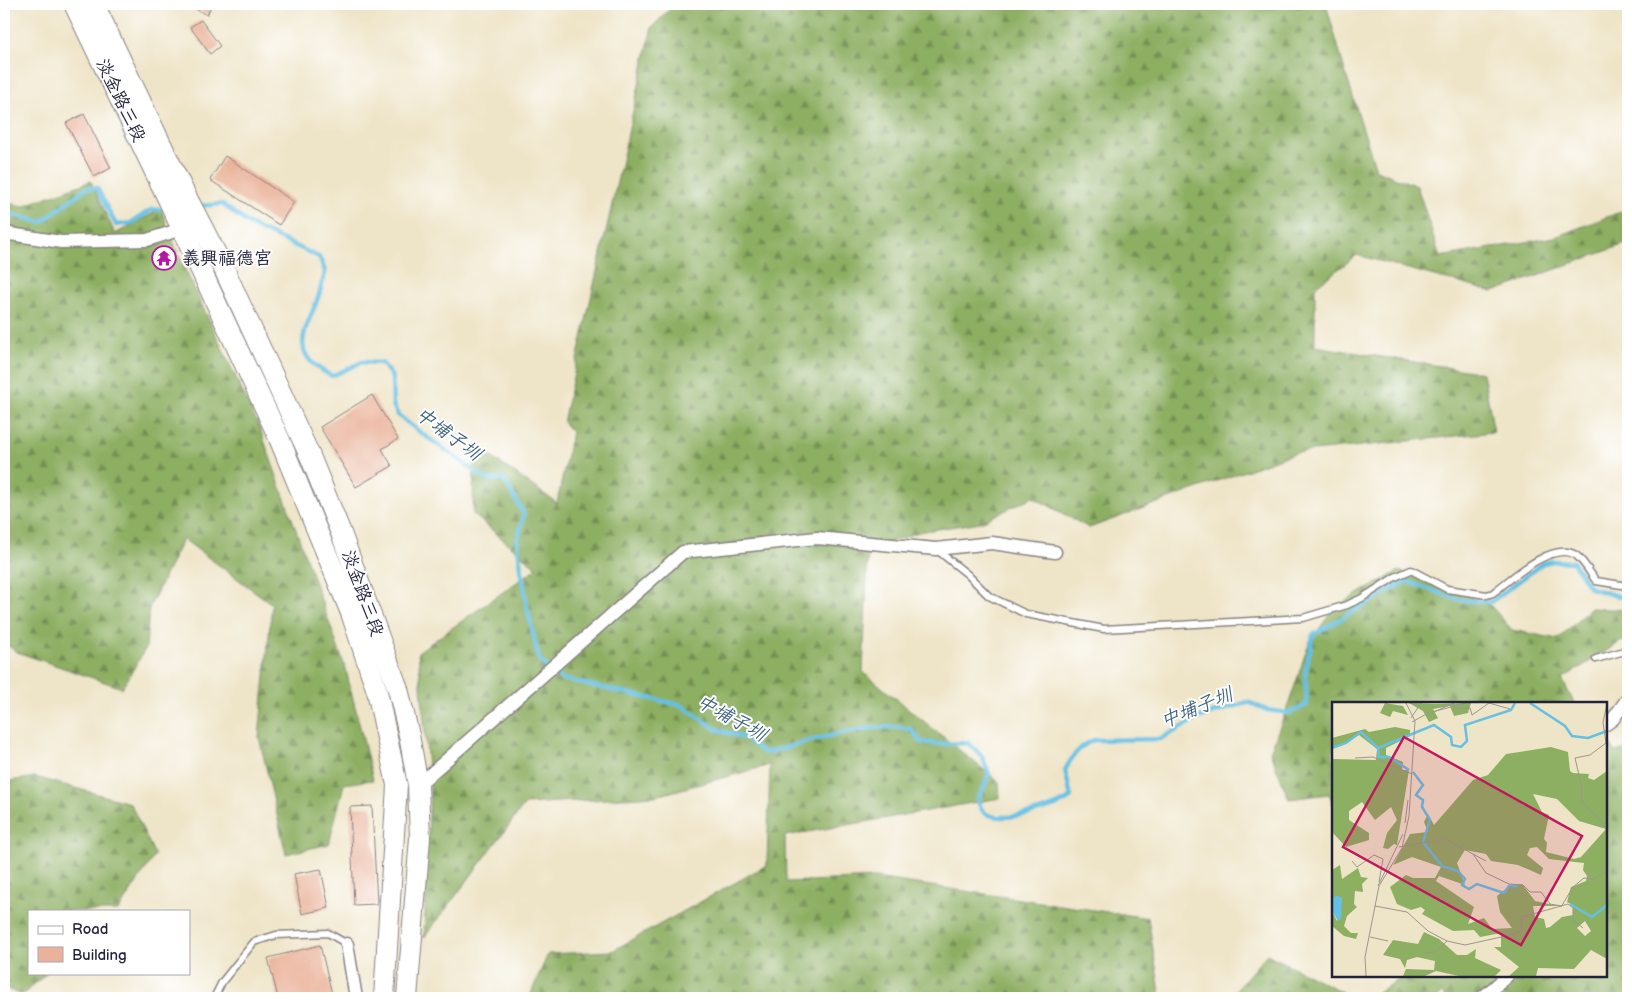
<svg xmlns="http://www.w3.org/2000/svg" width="1632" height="1002" font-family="'Balsamiq Sans','LXGW WenKai TC',sans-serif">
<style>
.forest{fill:url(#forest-firs);stroke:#58684e}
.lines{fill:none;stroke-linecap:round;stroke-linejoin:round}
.stream{stroke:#65c0e3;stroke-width:4.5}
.building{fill:#eab29a}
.service-casing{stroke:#888381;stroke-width:9}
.minor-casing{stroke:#888381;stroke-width:15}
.primary-casing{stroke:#888381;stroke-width:22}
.service{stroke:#fff;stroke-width:6}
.minor{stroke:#fff;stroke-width:12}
.primary{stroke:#fff;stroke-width:20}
.labels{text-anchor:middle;stroke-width:4;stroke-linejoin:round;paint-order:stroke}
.street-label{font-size:18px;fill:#22223b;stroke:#fff}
.poi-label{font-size:18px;fill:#22223b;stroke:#fff;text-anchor:start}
.water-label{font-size:19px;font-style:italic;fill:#3d617e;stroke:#fff}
.inset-river{fill:none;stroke:#65c0e3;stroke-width:2.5}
.inset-road{fill:none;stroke:#9c968f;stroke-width:1}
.view{fill:#c2185b;fill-opacity:0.15;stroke:#c2185b;stroke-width:2.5}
.inset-edge{fill:none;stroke:#22223b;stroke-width:2.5}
</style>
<defs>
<pattern id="forest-firs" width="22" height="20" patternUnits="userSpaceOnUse" patternTransform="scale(1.25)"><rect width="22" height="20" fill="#8daf62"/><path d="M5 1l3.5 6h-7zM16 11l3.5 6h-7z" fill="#738e52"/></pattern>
</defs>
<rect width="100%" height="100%" fill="#fff"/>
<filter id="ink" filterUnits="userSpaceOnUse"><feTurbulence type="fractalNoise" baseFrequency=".02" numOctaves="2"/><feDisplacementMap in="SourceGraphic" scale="10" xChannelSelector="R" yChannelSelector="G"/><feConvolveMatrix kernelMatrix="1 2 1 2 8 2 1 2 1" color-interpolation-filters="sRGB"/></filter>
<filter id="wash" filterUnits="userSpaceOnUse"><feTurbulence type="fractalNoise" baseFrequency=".0096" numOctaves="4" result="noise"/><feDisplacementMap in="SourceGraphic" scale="20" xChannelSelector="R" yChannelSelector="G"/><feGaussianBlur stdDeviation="1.12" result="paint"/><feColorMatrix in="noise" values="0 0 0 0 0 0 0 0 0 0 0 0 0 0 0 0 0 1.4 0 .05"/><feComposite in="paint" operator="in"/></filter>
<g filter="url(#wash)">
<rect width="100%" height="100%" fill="#eee4c7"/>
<g class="forest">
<polygon points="675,4 1326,4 1347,78 1376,170 1417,186 1440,257 1555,237 1628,209 1628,243 1493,292 1357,255 1315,287 1315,346 1483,373 1494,432 1294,453 1089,528 1033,497 981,522 919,532 868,550 863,672 999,782 1000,798 785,836 786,882 876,878 1148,918 1161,998 529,998 548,954 612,951 767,865 770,765 656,796 525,804 424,938 430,789 418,652 537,568 473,514 474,445 557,503 572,432 563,422 652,27"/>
<polygon points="91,181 115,234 161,209 179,256 260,429 346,670 373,780 344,784 329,844 286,854 259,737 272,604 183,539 149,608 146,648 122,688 17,652 4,643 4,202 23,206"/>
<polygon points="1399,571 1454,589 1491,606 1512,630 1558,639 1591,608 1628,610 1628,642 1622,641 1562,679 1574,703 1333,703 1333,804 1329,794 1289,799 1270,752 1289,703 1309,643 1335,607"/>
<polygon points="1606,740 1616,752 1628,748 1628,998 1445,998 1442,993 1436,998 1370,998 1404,976 1606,976"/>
<polygon points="35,777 130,803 155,855 118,911 29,911 29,973 47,973 22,995 4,988 4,782"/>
<polygon points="1267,954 1354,998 1229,998"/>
</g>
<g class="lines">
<g class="stream">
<path d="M199,206L222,204L249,224L319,257C321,262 324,267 325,272C325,275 323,280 322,283C315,322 278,350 332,376L362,362L382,363L392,377L393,405L398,415L417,430L486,479L504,480L524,514L517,542L527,606L539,660L562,679L681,705L716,729L744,738L765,753C805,743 872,720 911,729L921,742L937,744L968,743L982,756L989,774L981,794L977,799C979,804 981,810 985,813C1001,824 1058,809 1071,797L1065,770C1072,757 1079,746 1094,740L1160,739L1201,717L1248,702L1267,710L1289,713L1307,705L1305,674L1313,635L1406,581L1459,600L1491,602L1543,563L1553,561L1573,562L1590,588L1628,599"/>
<polyline points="4,213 42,222 86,188 97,188 116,225 131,223 151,210 166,209"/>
</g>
</g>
<g id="blocks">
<g class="building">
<polygon points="200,4 212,4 207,15 197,10"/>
<polygon points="201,20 220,46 210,54 190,27"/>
<polygon points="84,114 111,168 94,177 66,123"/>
<polygon points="225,156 294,202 279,225 210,180"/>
<polygon points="372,395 398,439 382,449 392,466 356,487 320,427"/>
<polygon points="372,806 377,904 354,905 350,807"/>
<polygon points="321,869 329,908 302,914 294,874"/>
<polygon points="320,945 333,998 278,998 268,958"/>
</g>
</g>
</g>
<g filter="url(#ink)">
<use href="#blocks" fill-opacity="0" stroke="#888381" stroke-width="1"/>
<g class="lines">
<g class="service-casing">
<g id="service">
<path d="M937,550L967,574L989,596L1026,614L1104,629L1303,618L1347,605L1362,598L1395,577L1411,570L1447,589L1487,595L1493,593C1511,579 1554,539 1577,556C1584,562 1591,574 1596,581L1628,586"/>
<polyline points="1596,659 1628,650"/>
<polyline points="214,998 222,982 254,942 276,935 328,933 347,944"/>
</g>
</g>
<g class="minor-casing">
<g id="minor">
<polyline points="4,233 61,242 147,240 188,227"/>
<polyline points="1606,724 1613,719 1628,698"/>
<polyline points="414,785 418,785 683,552 817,538 936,549 992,543 1055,552"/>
<polyline points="347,944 356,998"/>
<polyline points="1482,998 1507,976"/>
</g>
</g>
<g class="primary-casing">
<g id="primary">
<polyline points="74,4 167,197 279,438 351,613 377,691 397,785 384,998"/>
<polyline points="94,4 183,190 225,271 310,456 341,533 398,689 409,735 418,785 420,838 407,998"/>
</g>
</g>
<use href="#service" class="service"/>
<use href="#minor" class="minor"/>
<use href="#primary" class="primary"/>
</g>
</g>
<defs>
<g id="temple-ring" transform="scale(1.25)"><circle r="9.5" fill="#fff" stroke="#b5179e" stroke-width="1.5"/><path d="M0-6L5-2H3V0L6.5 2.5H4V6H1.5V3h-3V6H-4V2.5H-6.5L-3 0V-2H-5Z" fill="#b5179e"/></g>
</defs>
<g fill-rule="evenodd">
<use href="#temple-ring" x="164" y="258"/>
</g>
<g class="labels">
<g class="street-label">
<text transform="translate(121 100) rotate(64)" y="6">淡金路三段</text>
<text transform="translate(363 593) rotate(70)" y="6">淡金路三段</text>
</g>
<g class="poi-label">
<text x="182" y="264">義興福德宮</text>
</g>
<g class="water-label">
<text transform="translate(449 433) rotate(36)" y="7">中埔子圳</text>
<text transform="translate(1196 707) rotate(-22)" y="7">中埔子圳</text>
<text transform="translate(732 717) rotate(29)" y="7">中埔子圳</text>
</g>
</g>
<g transform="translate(1332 702)">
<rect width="275" height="275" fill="#eee4c7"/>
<path d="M53,1L71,4L76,13L61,9L58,15L48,11ZM77,1L104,2L139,1L136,11L122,14L118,4L101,7L106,16L97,20L91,9ZM63,25L78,28V34L54,46V53L71,60L70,68H77L65,143L62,142L56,147L51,146L55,131L65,118L59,105L43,118L30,100L17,109V118L37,131V138L14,145L0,130V57L44,58L45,47L27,33L0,47V36L33,27L37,30ZM219,45L236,50L238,69L241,71L257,72L256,76L262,78L275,69V257L259,248L242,267L206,266L204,274H177L187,265L162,245H169V231L148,235L142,228L121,229L90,212L93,208L89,205L79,208L65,202L58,185L74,173L81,176H103L109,165L80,155L61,163L78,132L96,130L92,120L96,112L102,123L141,78L156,73L174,52ZM201,92L225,97L247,119L274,127L249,155L242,157L214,150L215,141L212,137L217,113L210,110ZM205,145L217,157L252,161L251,168L255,174L254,179L239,185L235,200L241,203V213L230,215L218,225L214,226L212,217L203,215L201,204H227L203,199L190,182L176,185L165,194L168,210L180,226L160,227L152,216L136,222L142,205L104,179L107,174L133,183L125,161L133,148L154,152L159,159L186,163L209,173L211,166L195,153L198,146ZM253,219L259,229L253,234L245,226ZM8,163L10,177L26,166L29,175L36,176L30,182L31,190L23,189L22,202L25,205L15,214L12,224L19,231H26L24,237L12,234L0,224V209L5,219L10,196L0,195V168ZM92,230L107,237L125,253H135L144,247L143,256L169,268L163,274H127L104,269L93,274H71L74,267L102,268L103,259L85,255L75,258L73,266L68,257L51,253L61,238L86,242Z" fill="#8daf62" fill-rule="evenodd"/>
<path d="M5,194L10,196L9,217L6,219L0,209V195Z" fill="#65c0e3"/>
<path class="inset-river" d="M198,1L233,24L240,34L256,36L275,29M0,46L14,41L29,30L46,46L102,23L119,35L120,43L129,45L135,39L133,23L179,8L183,1M46,46L47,55H57L77,68M81,70L91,83L84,93L91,98L90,105L98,118L91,140L110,164L126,169L133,177L130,183L137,187L145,182L172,191L177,184H186M238,202L260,215L275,203"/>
<path class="inset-road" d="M157,1L178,7M275,2L271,20L274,41L258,53L243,56L250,86L249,99L275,125M123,6H138L140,13L157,1M102,10L122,1M79,16L89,1M80,20L96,11L134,1M23,56L41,55L80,72M73,121L76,98M67,145L113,137L154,159M141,152L154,171L177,182L191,183L198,190H209L218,202L230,204M20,159L25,165L42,153L51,157L47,180M46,184L71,132M43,204L75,210L96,229L115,239L133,243L183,232L189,228L190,215L236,202L241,206V218L251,226M229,205L241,185L252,176L261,177L275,169M38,235L56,239M93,251L103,250L115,239M34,274L33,255L47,184L70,146L77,114L83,19L74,1"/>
<path class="view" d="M72,35L250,134L189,243L11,145Z"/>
<rect width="275" height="275" class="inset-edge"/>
</g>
<rect width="1632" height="1002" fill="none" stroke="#fff" stroke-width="20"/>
<rect x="28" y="910" width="162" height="65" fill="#ffffff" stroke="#a7a7b1"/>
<rect x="38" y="926" width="25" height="8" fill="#ffffff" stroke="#a7a7b1"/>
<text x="72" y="934" font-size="15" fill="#22223b">Road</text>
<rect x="38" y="947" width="25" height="15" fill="#eab29a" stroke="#a7a7b1"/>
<text x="72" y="960" font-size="15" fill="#22223b">Building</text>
</svg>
